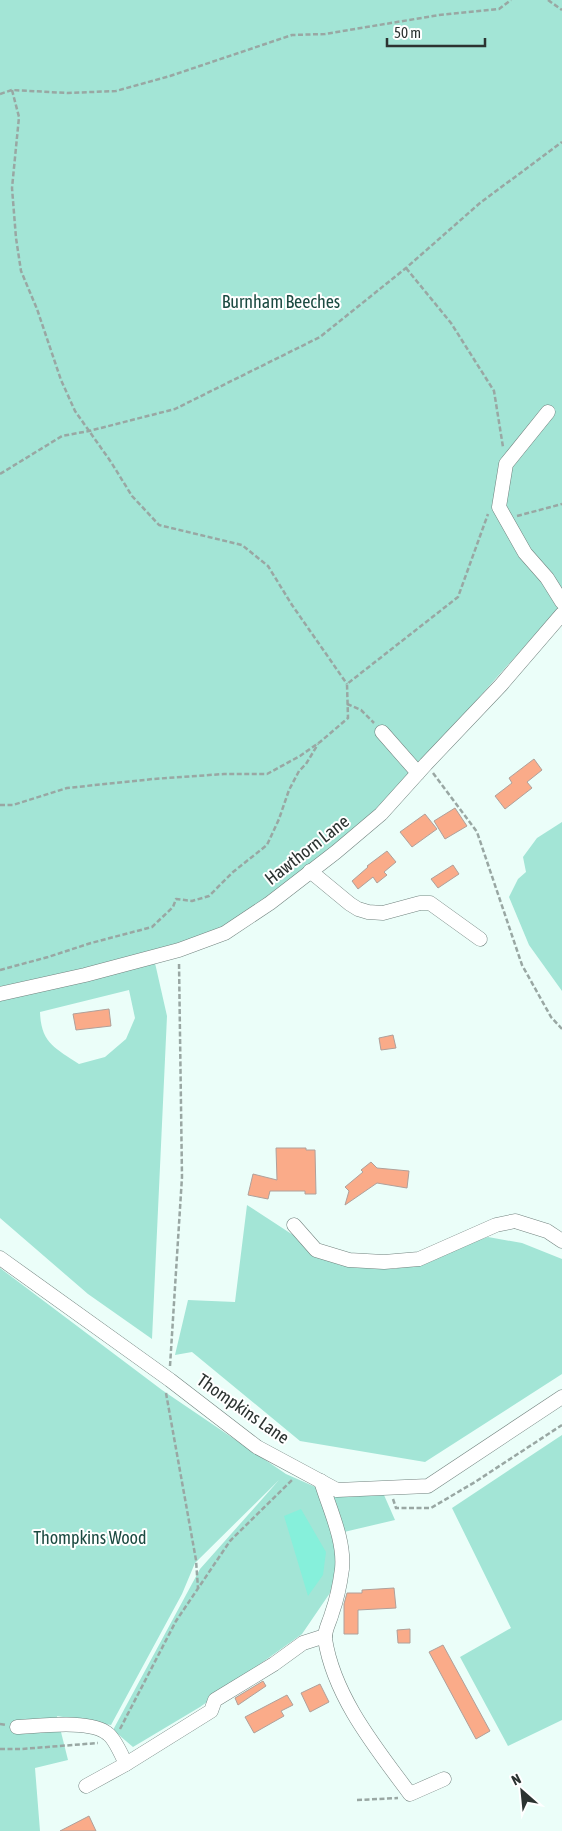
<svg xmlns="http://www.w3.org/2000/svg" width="562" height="1831" font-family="'Asap Condensed',sans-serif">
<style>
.green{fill:#a3e5d6;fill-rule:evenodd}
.water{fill:#86f0db}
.building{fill:#faab89;stroke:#b0a09a}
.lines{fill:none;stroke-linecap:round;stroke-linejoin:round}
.minor-casing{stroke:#72837f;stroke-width:15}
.path{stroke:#99a7a3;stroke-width:2.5;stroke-dasharray:5 2.5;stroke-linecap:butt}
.minor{stroke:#fff;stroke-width:14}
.labels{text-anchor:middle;stroke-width:4;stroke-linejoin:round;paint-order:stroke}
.park-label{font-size:18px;fill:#1c4b42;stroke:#fff}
.street-label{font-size:18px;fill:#2c3331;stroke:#fff}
</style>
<rect width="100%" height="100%" fill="#ebfef9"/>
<g class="green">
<polygon points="0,0 562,0 562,604 405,781 359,829 240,921 205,937 32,982 0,987"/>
<polygon points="562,822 562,991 529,945 509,897 518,879 526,872 523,857 537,838"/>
<path d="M155,963L167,1016L152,1339L88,1294L0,1218V996ZM129,990L135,1018L126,1039L105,1057L79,1064C55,1048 41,1043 40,1012Z"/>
<polygon points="247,1205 339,1265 395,1269 488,1237 522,1243 562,1259 562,1374 425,1462 300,1441 192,1352 175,1355 188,1300 235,1302"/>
<polygon points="0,1268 162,1390 286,1474 338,1497 384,1495 395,1520 344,1532 347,1568 302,1634 200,1707 133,1747 113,1730 200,1569 279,1480 195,1563 182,1594 111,1725 57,1716 68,1760 35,1768 40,1831 0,1831"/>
<polygon points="562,1435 562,1720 508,1746 460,1657 511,1628 452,1508"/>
</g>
<polygon class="water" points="301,1509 326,1552 323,1575 308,1596 284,1516"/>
<g class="building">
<polygon points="534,759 542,770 527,782 532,788 505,809 495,796 512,783 509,778"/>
<polygon points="455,808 467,826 445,839 434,821"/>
<polygon points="425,814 437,829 412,847 400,832"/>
<polygon points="387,851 396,862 384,872 387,875 377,883 373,877 358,889 352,881 368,867 367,866"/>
<polygon points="453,865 459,874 438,888 431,879"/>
<polygon points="109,1009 111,1026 76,1030 73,1014"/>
<polygon points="393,1035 396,1048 381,1050 379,1038"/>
<polygon points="276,1148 306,1148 306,1150 315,1150 316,1194 305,1194 305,1191 270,1191 268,1199 248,1195 253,1174 277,1180"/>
<polygon points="371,1162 377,1168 409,1171 407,1188 377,1183 345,1205 349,1191 345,1187 363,1172 361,1170"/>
<polygon points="394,1588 396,1608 358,1610 358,1634 344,1634 344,1604 347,1593 362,1593 362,1590"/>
<polygon points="410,1629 410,1643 398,1643 397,1630"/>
<polygon points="443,1645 490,1731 476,1739 429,1652"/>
<polygon points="263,1681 266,1686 238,1705 235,1698"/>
<polygon points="320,1684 329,1702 310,1712 301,1693"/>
<polygon points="287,1695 293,1705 281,1711 284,1716 254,1733 245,1717"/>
<polygon points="89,1816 96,1831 60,1831"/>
</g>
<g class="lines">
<g class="minor-casing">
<g id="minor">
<polyline points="548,412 506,464 499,507 525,553 547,578 562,602"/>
<polyline points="382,732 418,773"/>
<polyline points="310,871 350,904 358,909 368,912 383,913 420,903 430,903 480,939"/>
<polyline points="0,994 85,975 179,950 225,933 270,903 336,852 381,814 426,764 501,685 562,614"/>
<polyline points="294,1225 316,1250 349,1260 384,1262 419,1259 496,1225 515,1221 547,1231 562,1241"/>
<polyline points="0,1258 170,1380 257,1447 337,1490 428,1486 562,1397"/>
<path d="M321,1481C329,1508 345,1540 342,1569C340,1584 337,1599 332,1613C330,1621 324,1631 325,1639C334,1697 376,1748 410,1794L444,1779"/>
<path d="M17,1727C39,1726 92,1719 108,1734C115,1739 122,1756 126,1764L211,1711L215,1700L274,1664L303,1643L325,1636"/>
<polyline points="86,1786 126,1764"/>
</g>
</g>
<g class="path">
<polyline points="548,0 562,10"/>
<polyline points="12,90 19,117 12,188 16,238 21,271 37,309 61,380 75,411 111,462 132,496 159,525 242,545 268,566 292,605 347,684"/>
<polyline points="0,94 12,90 68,93 116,91 170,76 292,35 325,34 439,15 499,9 511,0"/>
<polyline points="406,268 451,323 494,391 503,447"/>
<polyline points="0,474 62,436 89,431 175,409 320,337 406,268 480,203 562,142"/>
<polyline points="517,516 562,504"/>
<polyline points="347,704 361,710 374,723"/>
<polyline points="433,773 477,832 522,965 551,1017 562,1029"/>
<polyline points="0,805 13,805 67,788 153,779 224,774 267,774 300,756 320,742 348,718 347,684 458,597 488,514"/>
<polyline points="0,970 48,957 91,943 152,927 173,907 176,899 192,901 209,896 233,872 267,845 279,819 289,790 299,771 306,764 318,744"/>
<polyline points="170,1366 182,1177 179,962"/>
<polyline points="166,1393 196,1560 198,1588"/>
<polyline points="393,1499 396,1508 431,1508 475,1482 562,1425"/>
<polyline points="0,1724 6,1725"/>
<polyline points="120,1729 176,1621 230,1541 292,1480"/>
<polyline points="0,1749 21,1749 98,1743"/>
<polyline points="357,1800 398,1798"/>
</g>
<use href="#minor" class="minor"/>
</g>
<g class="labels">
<g class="park-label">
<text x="281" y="308">Burnham Beeches</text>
<text x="90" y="1544">Thompkins Wood</text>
</g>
<g class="street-label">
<text transform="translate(307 850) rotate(-38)" y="6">Hawthorn Lane</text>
<text transform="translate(243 1409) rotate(35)" y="6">Thompkins Lane</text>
</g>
</g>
<g transform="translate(522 1791) rotate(333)" stroke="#ffffff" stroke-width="4" paint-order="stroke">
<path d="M0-4L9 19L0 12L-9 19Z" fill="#2c3331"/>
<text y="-8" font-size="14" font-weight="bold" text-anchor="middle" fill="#2c3331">N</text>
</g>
<path d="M387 38v8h98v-8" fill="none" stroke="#2c3331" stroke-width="2.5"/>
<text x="394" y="38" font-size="15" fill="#2c3331" stroke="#ffffff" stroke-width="4" paint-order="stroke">50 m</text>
</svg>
